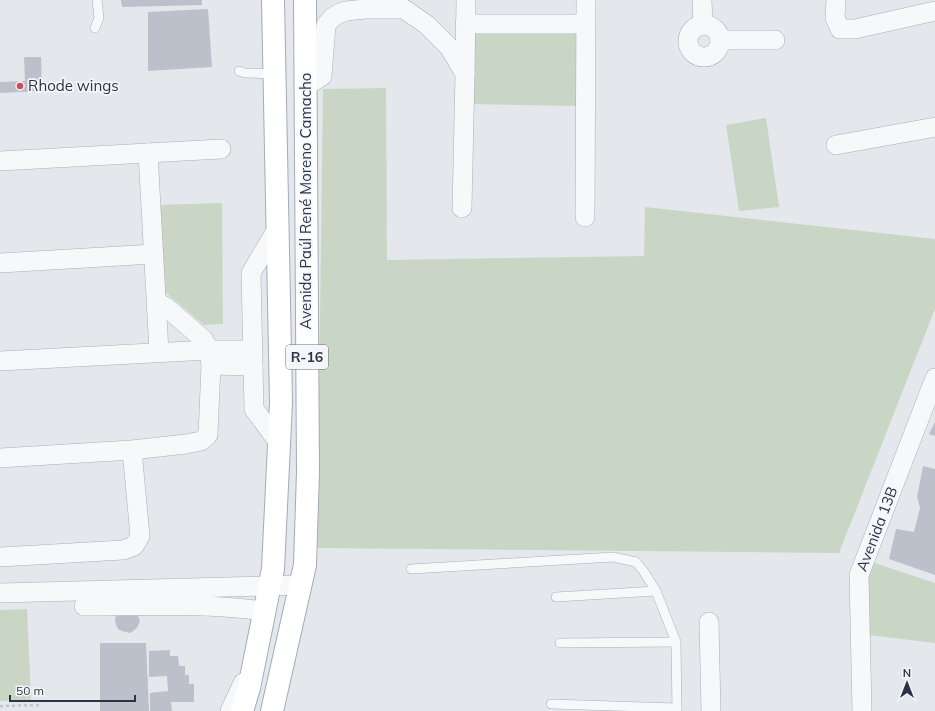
<svg xmlns="http://www.w3.org/2000/svg" width="935" height="711" font-family="Mulish,sans-serif">
<style>
.green{fill:#c9d6c5}
.building{fill:#bbc0ca}
.lines{fill:none;stroke-linecap:round;stroke-linejoin:round}
.lane-casing{stroke:#a9aeb7;stroke-width:10}
.street-casing{stroke:#a9aeb7;stroke-width:20}
.primary-casing{stroke:#a3abb8;stroke-width:24}
.path{stroke:#c2c5cb;stroke-width:2.5;stroke-dasharray:3 3;stroke-linecap:butt}
.lane{stroke:#f7f8fa;stroke-width:9}
.street{stroke:#f7f8fa;stroke-width:19}
.primary{stroke:#fff;stroke-width:22}
.poi-dot{fill:#d1495b;stroke:#f4f6f9;stroke-width:1.5}
.labels{text-anchor:middle;stroke-width:3.5;stroke-linejoin:round;paint-order:stroke}
.shield{fill:#f4f6f9;stroke:#676e7b;stroke-width:1}
.shield-label{font-size:14px;font-weight:bold;fill:#2b3445}
.poi-label{font-size:15px;fill:#2b3445;stroke:#f4f6f9;text-anchor:start}
.street-label{font-size:15px;fill:#2b3445;stroke:#f4f6f9}
</style>
<rect width="100%" height="100%" fill="#e4e7ec"/>
<g class="green">
<polygon points="469,29 579,29 580,106 468,104"/>
<polygon points="386,88 387,260 644,256 645,207 935,239 935,309 839,553 317,548 323,89"/>
<polygon points="766,118 779,207 739,211 726,125"/>
<polygon points="222,203 223,324 204,325 164,291 158,205"/>
<polygon points="871,562 935,583 935,643 868,635 866,576"/>
<polygon points="27,609 31,700 0,701 0,610"/>
</g>
<g class="building">
<polygon points="121,0 202,0 202,5 122,7"/>
<polygon points="208,9 212,67 148,71 148,12"/>
<polygon points="24,57 41,57 42,91 0,93 0,82 25,81"/>
<polygon points="935,422 935,436 929,434"/>
<polygon points="923,466 935,469 935,575 889,559 896,529 914,532 920,508 917,497"/>
<polygon points="137,613 140,621 137,628 130,633 122,631 118,629 115,622 116,614"/>
<polygon points="100,643 146,643 149,711 100,711"/>
<polygon points="170,650 170,656 178,656 179,666 185,666 185,675 189,675 189,684 194,684 194,702 171,702 172,711 150,711 150,693 168,691 167,676 149,677 149,651"/>
</g>
<g class="lines">
<g class="lane-casing">
<g id="lane">
<polyline points="95,28 99,18 97,0"/>
<polyline points="239,71 245,73 275,74"/>
<polyline points="411,569 613,557 636,562 644,572 656,591 676,642 677,711"/>
<polyline points="556,597 656,591"/>
<polyline points="560,643 676,642"/>
<polyline points="551,704 677,708"/>
</g>
</g>
<g class="street-casing">
<g id="street">
<polyline points="702,0 703,25"/>
<polyline points="836,0 835,18 840,29 855,29 935,11"/>
<polyline points="465,24 586,24"/>
<circle cx="704" cy="41" r="16"/>
<polyline points="720,40 775,40"/>
<polyline points="465,73 466,0"/>
<polyline points="305,87 322,76 326,25 332,18 338,14 346,11 365,9 404,9 427,25 449,47 465,74 462,208"/>
<polyline points="836,145 935,127"/>
<polyline points="148,153 159,352"/>
<polyline points="0,161 221,149"/>
<polyline points="585,217 586,0"/>
<polyline points="277,229 251,273 254,409 279,443"/>
<polyline points="0,263 154,254"/>
<polyline points="0,361 209,350 253,350"/>
<polyline points="211,365 253,366"/>
<polyline points="0,458 132,450 186,444 201,441 208,435 211,365 209,350 203,339 166,307 157,302"/>
<polyline points="0,557 123,550 134,546 140,536 132,450"/>
<polyline points="0,593 300,585"/>
<path d="M84,606C144,606 205,603 264,611"/>
<polyline points="709,622 711,711"/>
<polyline points="230,711 243,683"/>
<polyline points="862,711 859,575 935,378"/>
</g>
</g>
<g class="primary-casing">
<g id="primary">
<polyline points="242,711 249,688 273,569 281,403 273,0"/>
<polyline points="272,711 305,565 308,472 305,0"/>
</g>
</g>
<polyline class="path" points="0,706 42,705"/>
<use href="#lane" class="lane"/>
<use href="#street" class="street"/>
<use href="#primary" class="primary"/>
</g>
<circle class="poi-dot" cx="20" cy="86" r="4"/>
<g class="labels">
<rect class="shield" x="286" y="345" width="42" height="24" rx="3"/>
<g class="shield-label">
<text x="307" y="362">R-16</text>
</g>
<g class="poi-label">
<text x="28" y="91">Rhode wings</text>
</g>
<g class="street-label">
<text transform="translate(306 201) rotate(-90)" y="5">Avenida Paúl René Moreno Camacho</text>
<text transform="translate(877 529) rotate(-69)" y="5">Avenida 13B</text>
</g>
</g>
<g transform="translate(907 683)" stroke="#f4f6f9" stroke-width="3" paint-order="stroke">
<path d="M0-3L7 15L0 10L-7 15Z" fill="#2b3445"/>
<text y="-6" font-size="11" font-weight="bold" text-anchor="middle" fill="#2b3445">N</text>
</g>
<path d="M10 695v6h125v-6" fill="none" stroke="#2b3445" stroke-width="2"/>
<text x="16" y="695" font-size="12" fill="#2b3445" stroke="#f4f6f9" stroke-width="3" paint-order="stroke">50 m</text>
</svg>
